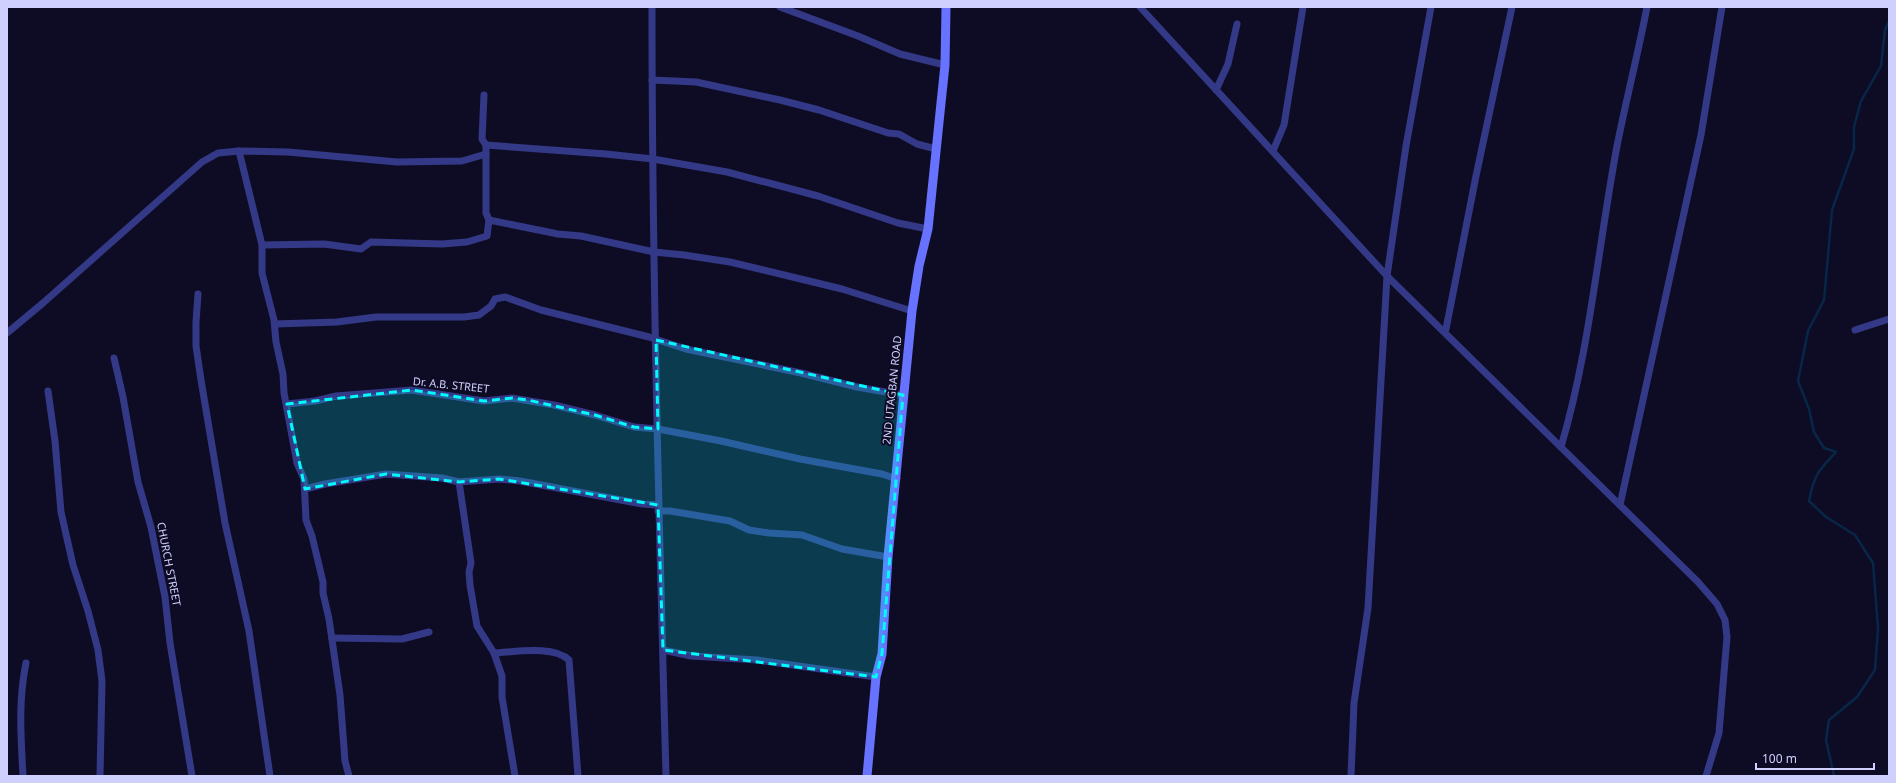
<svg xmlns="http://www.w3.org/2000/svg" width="1896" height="783" font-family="'Noto Sans',sans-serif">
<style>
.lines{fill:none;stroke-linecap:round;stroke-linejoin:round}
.stream{stroke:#082648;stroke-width:2.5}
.street{stroke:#343987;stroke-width:7}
.secondary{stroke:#6772ff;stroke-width:9}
.marked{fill:#00fbfb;fill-opacity:0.2;stroke:#00fbfb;stroke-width:3;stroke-dasharray:8 5;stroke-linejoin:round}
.labels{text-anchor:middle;stroke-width:4;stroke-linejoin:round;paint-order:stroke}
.street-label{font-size:11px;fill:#d0d0ff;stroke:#0e0c24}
</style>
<rect width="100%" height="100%" fill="#0e0c24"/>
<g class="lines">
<path class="stream" d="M1834,776L1826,740L1829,720L1857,697L1875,670L1878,628L1873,563L1855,535L1826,517L1809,501C1814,475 1818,471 1836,452L1824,448L1814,432L1809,409L1798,381L1808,331L1824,300L1832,210L1854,149V127L1861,101L1881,66L1885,30L1889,21"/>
<g class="street">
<path d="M652,7C652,263 659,520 666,776"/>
<polyline points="780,7 858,36 900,54 945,65"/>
<polyline points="1140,7 1387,276 1698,582 1717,604 1725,620 1727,637 1719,733 1706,776"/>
<polyline points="652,80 696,82 780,100 819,110 888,133 899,134 917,144 936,149"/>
<polyline points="1216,90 1228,64 1237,24"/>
<polyline points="486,145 606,154 653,159 727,172 818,196 898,223 928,229"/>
<polyline points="239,151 262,245 262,273 274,320 276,342 283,374 284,393 297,463 304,479 306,520 312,536 323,582 323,593 329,619 340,695 345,761 349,776"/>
<polyline points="1273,151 1284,125 1303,7"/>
<polyline points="489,220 558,234 581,236 654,252 684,255 730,262 842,289 912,311"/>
<polyline points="262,245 324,244 361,249 371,242 442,244 467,242 487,236 489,220 486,213 486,145 482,139 484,95"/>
<polyline points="198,294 196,322 196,346 201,380 225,523 249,631 270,776"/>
<polyline points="275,324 337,322 376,317 464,317 479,315 491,306 495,299 505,297 541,310 649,337 686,349 801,373 857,387 903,395"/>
<polyline points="1446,329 1476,176 1512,7"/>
<polyline points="1855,330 1889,319"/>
<polyline points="7,333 43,303 202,162 218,153 239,151 288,152 397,162 462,161 486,154"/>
<polyline points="114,358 123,397 138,482 151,527 165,597 170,643 192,776"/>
<polyline points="48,391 55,441 61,512 73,565 88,611 98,650 102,681 100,776"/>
<polyline points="287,404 315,401 336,396 412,390 484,401 512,398 554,405 595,415 634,427 658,429 721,441 800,459 882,474 897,479"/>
<path d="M1561,447C1590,349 1598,247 1617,146C1626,100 1638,54 1647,7"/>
<polyline points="459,482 471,563 469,572 470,585 477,626 494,653 502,676 502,697 515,776"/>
<polyline points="305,489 325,484 386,474 442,478 459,482 499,479 520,481 642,504 658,505"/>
<polyline points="1620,505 1701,135 1722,7"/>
<polyline points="658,511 670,511 730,521 749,530 769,533 802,535 842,549 888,557"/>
<polyline points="332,638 402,639 429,632"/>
<polyline points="663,650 691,656 757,660 876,677"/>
<path d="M494,653C515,652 554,645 569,660L578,776"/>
<path d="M23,776C21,738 18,701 26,663"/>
<polyline points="1351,776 1354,703 1368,608 1387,276 1406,146 1431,7"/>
</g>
<polyline class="secondary" points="867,776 876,677 882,654 888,557 912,311 919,266 928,229 941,103 945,65 946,7"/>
</g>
<path class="marked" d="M656,340L903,395L882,654L876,677L663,650L658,505L499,479L459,482L386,474L305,489L287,404L412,390L484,401L512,398L528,400L595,415L634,427L658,429Z"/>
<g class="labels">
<g class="street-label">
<text transform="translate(451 385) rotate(6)" y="4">Dr. A.B. STREET</text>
<text transform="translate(892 390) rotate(-84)" y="4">2ND UTAGBAN ROAD</text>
<text transform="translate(169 564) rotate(79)" y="4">CHURCH STREET</text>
</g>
</g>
<rect width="1896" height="783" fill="none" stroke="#d0d0ff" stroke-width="16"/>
<path d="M1756 763v6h118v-6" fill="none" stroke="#d0d0ff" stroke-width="2"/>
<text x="1762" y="763" font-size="12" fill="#d0d0ff" stroke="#0e0c24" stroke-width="3" paint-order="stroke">100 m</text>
</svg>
